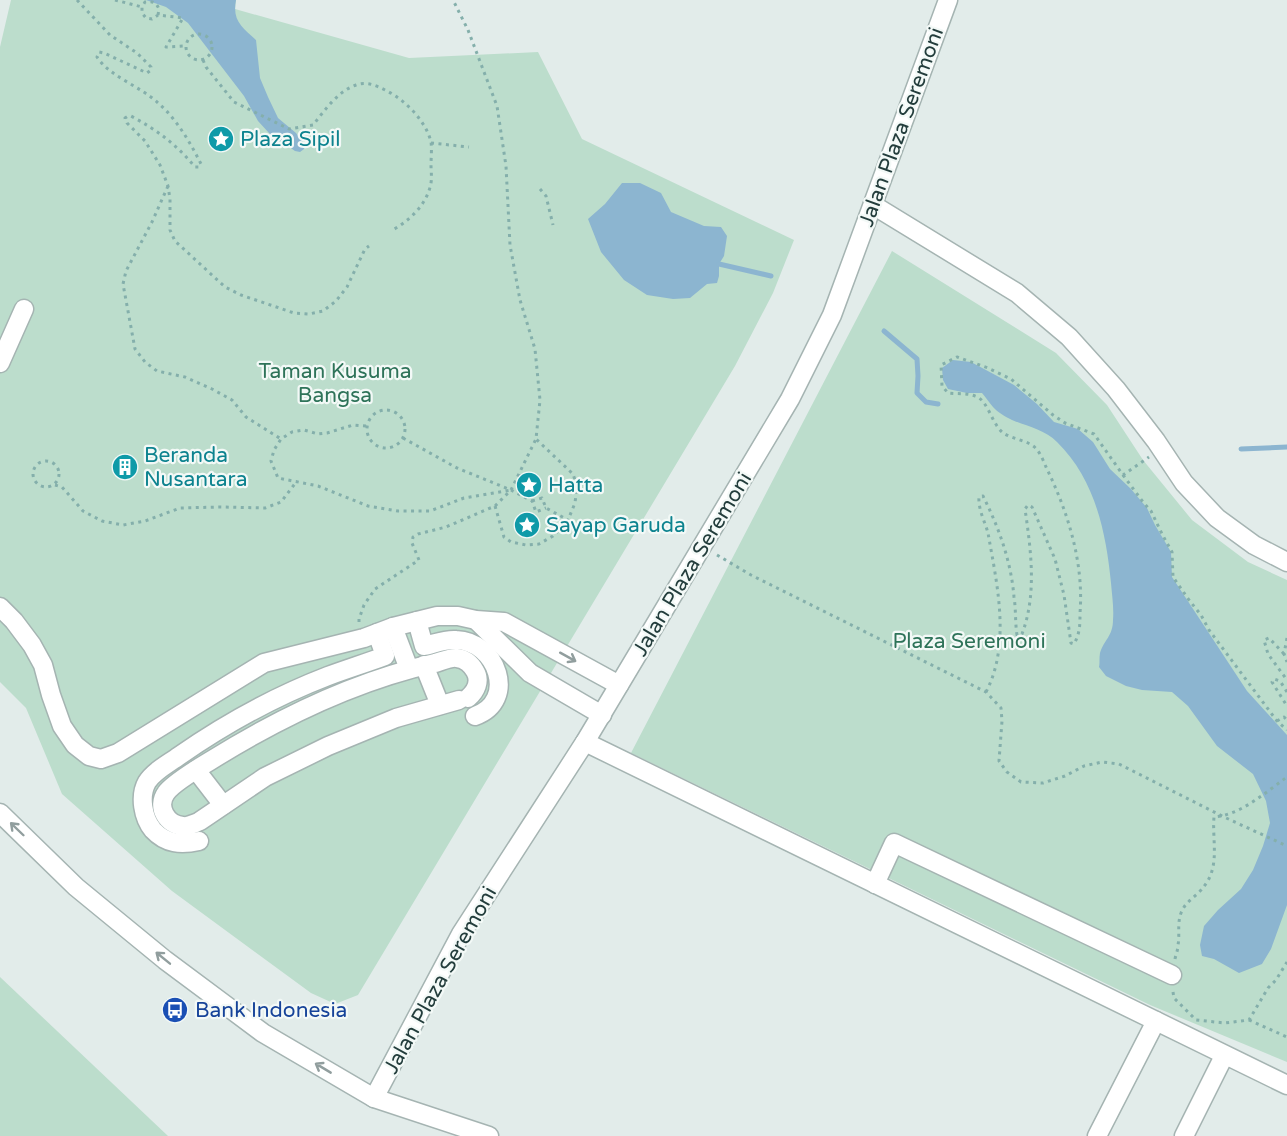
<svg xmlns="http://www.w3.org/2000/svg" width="1287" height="1136" font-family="'Varela Round',sans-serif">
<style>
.green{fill:#bcddcc}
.water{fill:#8cb5d0}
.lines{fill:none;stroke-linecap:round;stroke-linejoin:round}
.stream{stroke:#8cb5d0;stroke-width:5}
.minor-casing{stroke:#a5b4b2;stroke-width:21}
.path{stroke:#84afab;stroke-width:3;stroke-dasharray:3 4.5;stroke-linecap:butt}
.minor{stroke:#fff;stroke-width:18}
.oneway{stroke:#919e9e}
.labels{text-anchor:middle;stroke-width:4.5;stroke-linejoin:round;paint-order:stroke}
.street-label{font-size:21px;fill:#233d3c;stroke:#f3f9f7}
.culture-label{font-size:21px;fill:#0d838f;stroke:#f3f9f7;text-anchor:start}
.park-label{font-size:21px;fill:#2e7359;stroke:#f3f9f7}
.transit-label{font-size:21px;fill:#164399;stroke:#f3f9f7;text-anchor:start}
</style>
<rect width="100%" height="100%" fill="#e2ecea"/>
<g class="green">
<polygon points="11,0 236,0 235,9 409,58 538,52 582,139 794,240 773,293 735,366 358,995 335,1004 311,993 172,891 62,794 26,708 0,682 0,47"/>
<polygon points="892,251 1056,353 1107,405 1143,460 1192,520 1248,562 1287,580 1287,1062 1150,1005 631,753"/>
<polygon points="0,977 168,1136 0,1136"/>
</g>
<g class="water">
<path d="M146,0H236C232,21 242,27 256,40L260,78L268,97L278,118L296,133L305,145L304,149L300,152L295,151L269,133L258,121L244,96L188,23L166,7Z"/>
<polygon points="622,183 640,183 661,193 671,212 704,226 721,227 727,236 724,256 719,264 719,276 717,283 707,284 690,298 673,299 647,295 624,280 601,252 588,219 605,204"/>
<path d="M953,360L971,362L1014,385L1037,404L1054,422L1078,429L1093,442L1110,469L1131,489L1147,508L1155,525L1171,552L1172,577L1247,691L1287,735V905L1271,949L1262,964L1239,973L1214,959L1202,956L1200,945L1204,926L1218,910L1241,889L1253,870L1263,846L1270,823L1266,801L1253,774L1217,746L1188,706L1172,692L1142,690L1126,686L1106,676L1099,667C1100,663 1099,658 1100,653C1104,640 1113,636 1113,620C1114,608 1112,595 1111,583C1106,532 1095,479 1057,442C1045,430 1026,426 1012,420C1006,417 997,412 993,407C989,402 986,398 982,393H967L948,389L943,380L942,368Z"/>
</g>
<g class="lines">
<g class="stream">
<polyline points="719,264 771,276"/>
<polyline points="884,331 917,359 918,376 917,393 926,402 938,404"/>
<polyline points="1241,449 1287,447"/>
</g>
<g class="minor-casing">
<g id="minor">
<polyline points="873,205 1017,293 1069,337 1116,389 1156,441 1184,483 1217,518 1254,545 1287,562"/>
<polyline points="0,363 24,309"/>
<polyline points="0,607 14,621 32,645 43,665 51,695 62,726 75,745 89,756 101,759 118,753 264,663 364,638 393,627 437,616 458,616 476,620 504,622 619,685"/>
<polyline points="476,620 530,673 602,715"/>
<path d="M417,621L424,646C434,644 445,639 456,640C497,641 518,701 475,716"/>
<polyline points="393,627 409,669"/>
<polyline points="424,665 440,705"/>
<polyline points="585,742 1287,1085"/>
<polyline points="196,770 223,805"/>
<polyline points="0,813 76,887 165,960 263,1033 374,1098 489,1136"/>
<polyline points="200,821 265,777 328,746 396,718 459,700"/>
<path d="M196,823C192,824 187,827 183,826C167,825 156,807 166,793C172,784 200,767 210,761C279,718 355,681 435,663C442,661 451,657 457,658C465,659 471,664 475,671C481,681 476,691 468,698"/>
<path d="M199,841C181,845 166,844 153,830C143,818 139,796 147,782C154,771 168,764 179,756C225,724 276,696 328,676C347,669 366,663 385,656L377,633"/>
<polyline points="875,884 894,843 1172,975"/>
<polyline points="374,1098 461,934 585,742 790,399 832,315 948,0"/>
<polyline points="1097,1136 1156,1021"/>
<polyline points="1184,1136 1224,1056"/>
</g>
</g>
<g class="path">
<path d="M77,0L110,35L137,53L151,67V70L147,73L104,53L99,52L97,57C109,76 141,87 157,102C176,118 190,142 201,164L199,167H195C176,144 157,130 131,116H128L125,118L127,123L145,141L160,165L168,186L170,199V230L175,241L225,287L241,295L294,313L309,314L323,311L336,301L347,287L365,249L369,246"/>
<polyline points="115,0 142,7"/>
<path d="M158,15L159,9C156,2 153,1 145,2L142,7V13L146,18L152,19L158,15L183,18L166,47L185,46"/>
<circle cx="199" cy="47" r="13"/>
<path d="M203,60L206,67L234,102L289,129L313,125C325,110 338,91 356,85C368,81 377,86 387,91C405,100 426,121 431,142C432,149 431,158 431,165C431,171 432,177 431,183C427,205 409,221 391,231"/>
<polyline points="431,143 469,147"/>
<polyline points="168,186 152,222 126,271 123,284 135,349 145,362 157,371 185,377 212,389 232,400 246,417 281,439"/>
<polyline points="540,189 546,196 553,225"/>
<circle cx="386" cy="429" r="19"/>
<polyline points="366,426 353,425 327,433 318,434 304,430 292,432 281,439 274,450 271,461 278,478 318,486 368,506 398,511 430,511 464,498 511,490"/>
<polyline points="403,438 457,468 511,490 532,501 536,512 546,508"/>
<circle cx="46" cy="474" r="13"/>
<polyline points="1123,475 1143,502 1151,511 1162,534 1172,552 1173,577 1189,600 1201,615 1209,630 1277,721 1287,730"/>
<polyline points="55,485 62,487 83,511 102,521 123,525 145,521 180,508 221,507 265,508 281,502 297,481"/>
<polyline points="532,501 542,498 546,508 568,520"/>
<polyline points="495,506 504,537 511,542 526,545 539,544 553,536 568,520 575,503 577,486 573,474 536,439"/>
<polyline points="717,555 751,575 986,692 1001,708 1002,721 999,761 1007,772 1021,782 1043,783 1065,776 1084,766 1102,762 1119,764 1224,817 1287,846"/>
<polyline points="359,622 359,619 364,605 375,589 419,560 412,543 413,537 418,534 446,527 495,506 511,490 536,439 540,400 535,349 520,300 510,245 506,166 497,106 468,30 453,0"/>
<polyline points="1287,638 1284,654 1287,662"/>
<polyline points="1284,654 1269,638 1264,640 1268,654 1287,680"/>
<path d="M986,692C1011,644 997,584 988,533C985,522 978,509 979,497L983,496C999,528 1011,561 1014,597C1016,609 1015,622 1017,635L1022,634C1037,594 1031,551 1025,509L1028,505L1032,507L1055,559L1064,595L1071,643L1074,644C1080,633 1080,625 1080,613C1084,563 1068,512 1046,467C1044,462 1041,455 1038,451C1031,440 1012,440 1002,432C991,422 988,400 975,396C967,393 957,394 948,393L942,386L941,365L957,357L988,368L1011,379L1053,415L1065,423L1094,434L1123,475L1149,457"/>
<polyline points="1287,692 1280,681 1274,679 1272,682 1287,706"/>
<polyline points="1277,721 1284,717 1287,720"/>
<path d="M1175,959C1176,954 1178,950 1178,945C1180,934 1177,924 1181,913C1185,901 1199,895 1205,885C1220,865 1212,840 1214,817C1241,815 1266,792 1287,777"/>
<polyline points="1173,992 1174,998 1196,1020 1225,1023 1249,1020 1268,988 1276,980 1287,962"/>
<polyline points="1249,1020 1287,1037"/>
</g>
<use href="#minor" class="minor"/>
</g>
<defs><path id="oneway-shaft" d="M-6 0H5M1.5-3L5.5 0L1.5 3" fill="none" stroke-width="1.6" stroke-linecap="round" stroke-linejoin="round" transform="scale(1.5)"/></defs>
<g class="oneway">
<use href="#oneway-shaft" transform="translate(568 657) rotate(29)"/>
<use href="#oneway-shaft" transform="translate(17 829) rotate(-136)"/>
<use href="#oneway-shaft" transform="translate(163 958) rotate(-141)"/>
<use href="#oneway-shaft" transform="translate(323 1068) rotate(-149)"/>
</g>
<defs>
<g id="sight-disc" transform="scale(1.35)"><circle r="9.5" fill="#0f9aa8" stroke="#f3f9f7"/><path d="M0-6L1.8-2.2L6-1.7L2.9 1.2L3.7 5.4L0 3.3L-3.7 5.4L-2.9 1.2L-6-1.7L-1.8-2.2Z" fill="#fff"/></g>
<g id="building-disc" transform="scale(1.35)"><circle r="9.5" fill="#0f9aa8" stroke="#f3f9f7"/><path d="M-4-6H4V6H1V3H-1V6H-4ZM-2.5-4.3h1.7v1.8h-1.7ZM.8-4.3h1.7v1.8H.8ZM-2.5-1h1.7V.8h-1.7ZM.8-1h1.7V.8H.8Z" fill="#fff"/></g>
<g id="bus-disc" transform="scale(1.35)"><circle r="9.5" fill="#1a4fb4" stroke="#f3f9f7"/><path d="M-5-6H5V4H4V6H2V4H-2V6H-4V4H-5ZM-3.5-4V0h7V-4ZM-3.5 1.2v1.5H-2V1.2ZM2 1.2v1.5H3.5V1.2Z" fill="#fff"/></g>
</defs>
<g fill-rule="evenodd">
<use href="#sight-disc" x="221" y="139"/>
<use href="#building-disc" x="125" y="467"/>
<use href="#sight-disc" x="529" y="485"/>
<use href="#sight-disc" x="527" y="525"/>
<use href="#bus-disc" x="175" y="1010"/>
</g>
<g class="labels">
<g class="street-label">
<text transform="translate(901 127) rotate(-70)" y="7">Jalan Plaza Seremoni</text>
<text transform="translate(692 564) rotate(-59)" y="7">Jalan Plaza Seremoni</text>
<text transform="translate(440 980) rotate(-61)" y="7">Jalan Plaza Seremoni</text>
</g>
<g class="culture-label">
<text x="240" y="146">Plaza Sipil</text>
<text x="144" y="462">Beranda<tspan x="144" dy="24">Nusantara</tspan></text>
<text x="548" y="492">Hatta</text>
<text x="546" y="532">Sayap Garuda</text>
</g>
<g class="park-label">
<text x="335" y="378">Taman Kusuma<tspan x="335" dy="24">Bangsa</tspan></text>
<text x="969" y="648">Plaza Seremoni</text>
</g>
<g class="transit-label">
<text x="195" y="1017">Bank Indonesia</text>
</g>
</g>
</svg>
